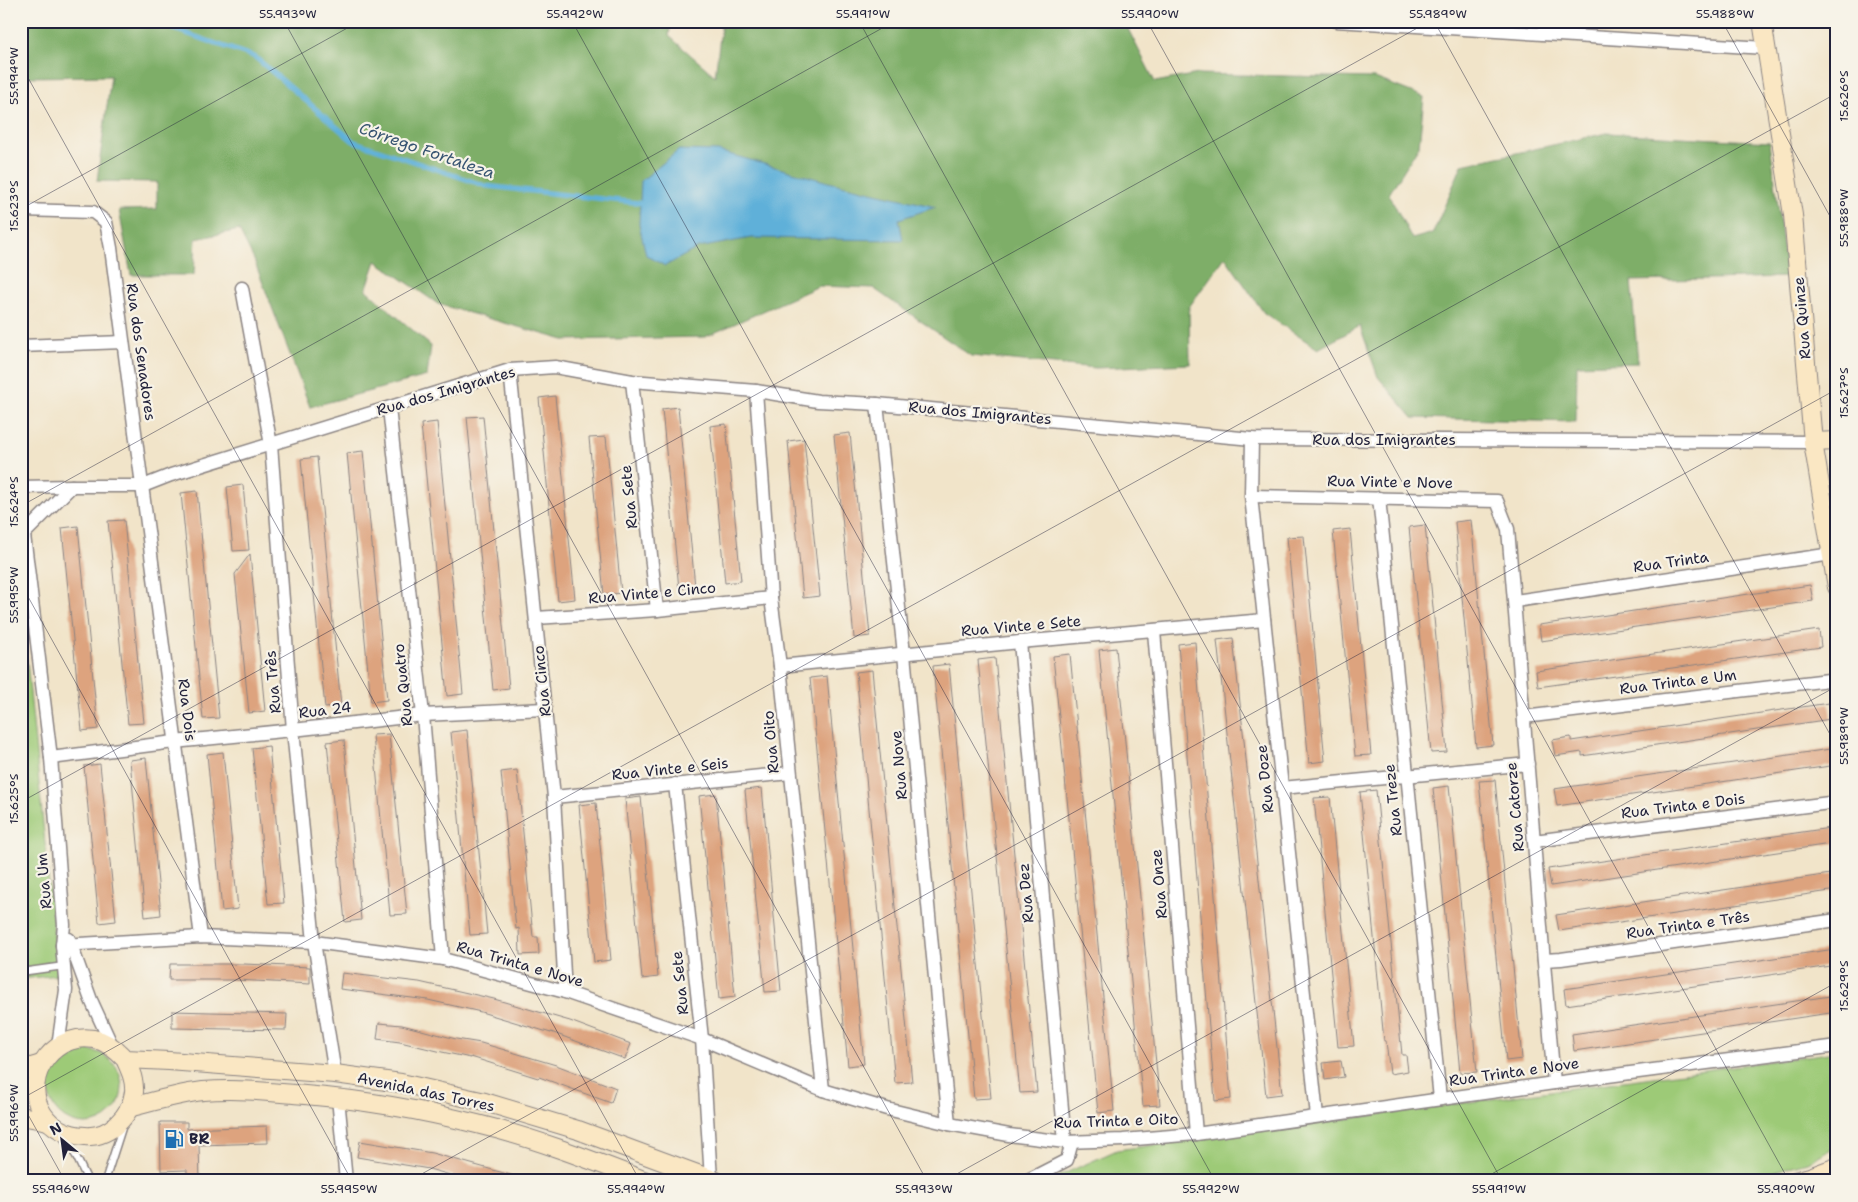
<svg xmlns="http://www.w3.org/2000/svg" width="1858" height="1202" font-family="'Shantell Sans',sans-serif">
<style>
.green{fill:#9dca77;stroke:#607659}
.forest{fill:#7eae68;stroke:#506852}
.water{fill:#5eb0d9;stroke:#40698a}
.lines{fill:none;stroke-linecap:round;stroke-linejoin:round}
.stream{stroke:#5eb0d9;stroke-width:5}
.building{fill:#dda37e}
.lane-casing{stroke:#8a8382;stroke-width:9}
.street-casing{stroke:#8a8382;stroke-width:15}
.secondary-casing{stroke:#8a8382;stroke-width:20}
.lane{stroke:#fff;stroke-width:6}
.street{stroke:#fff;stroke-width:12}
.secondary{stroke:#fae7c3;stroke-width:18}
.ticks{fill:none;stroke:#22223b;stroke-width:1;stroke-opacity:0.45}
.labels{text-anchor:middle;stroke-width:4.5;stroke-linejoin:round;paint-order:stroke}
.street-label{font-size:15px;fill:#22223b;stroke:#f7f3e8}
.poi-label{font-size:15px;font-weight:bold;fill:#22223b;stroke:#f7f3e8;text-anchor:start}
.water-label{font-size:16px;font-style:italic;fill:#375472;stroke:#f7f3e8}
.neatline{fill:none;stroke:#22223b;stroke-width:2}
.ticks-label{font-size:12px;text-anchor:middle;fill:#22223b}
</style>
<rect width="100%" height="100%" fill="#f7f3e8"/>
<filter id="ink" filterUnits="userSpaceOnUse"><feTurbulence type="fractalNoise" baseFrequency=".02" numOctaves="2"/><feDisplacementMap in="SourceGraphic" scale="10" xChannelSelector="R" yChannelSelector="G"/><feConvolveMatrix kernelMatrix="1 2 1 2 8 2 1 2 1" color-interpolation-filters="sRGB"/></filter>
<filter id="wash" filterUnits="userSpaceOnUse"><feTurbulence type="fractalNoise" baseFrequency=".0096" numOctaves="4" result="noise"/><feDisplacementMap in="SourceGraphic" scale="20" xChannelSelector="R" yChannelSelector="G"/><feGaussianBlur stdDeviation="1.12" result="paint"/><feColorMatrix in="noise" values="0 0 0 0 0 0 0 0 0 0 0 0 0 0 0 0 0 1.4 0 .05"/><feComposite in="paint" operator="in"/></filter>
<g filter="url(#wash)">
<rect width="100%" height="100%" fill="#f1e4c9"/>
<g class="green">
<polygon points="21,601 58,975 21,979"/>
<circle cx="85" cy="1087" r="37"/>
<polygon points="1837,1052 1837,1146 1807,1162 1764,1174 1716,1181 1048,1181 1117,1150"/>
</g>
<polygon class="forest" points="21,21 671,21 669,36 715,76 722,21 1124,21 1155,82 1198,74 1375,78 1424,97 1419,146 1389,194 1412,239 1433,233 1462,165 1607,133 1770,142 1787,277 1631,281 1638,363 1577,365 1576,422 1413,418 1378,377 1360,326 1318,349 1264,313 1225,257 1189,307 1190,364 1096,368 971,356 873,288 819,286 705,337 564,340 438,304 376,261 366,290 431,346 427,376 310,407 254,260 239,230 196,239 194,275 131,275 119,210 157,209 157,182 97,181 111,76 21,77"/>
<polygon class="water" points="679,150 718,151 828,182 936,207 899,219 903,240 751,238 698,248 665,266 646,255 639,224 641,181"/>
<g class="lines">
<polyline class="stream" points="150,21 255,57 353,141 486,186 640,203"/>
</g>
<g id="blocks">
<g class="building">
<polygon points="555,396 575,599 558,601 539,398"/>
<polygon points="678,407 695,587 679,589 662,409"/>
<polygon points="483,416 509,688 493,690 467,417"/>
<polygon points="437,422 463,694 447,696 421,424"/>
<polygon points="726,424 741,581 725,583 710,426"/>
<polygon points="850,433 870,636 854,638 834,435"/>
<polygon points="606,437 621,593 604,595 589,438"/>
<polygon points="804,439 820,596 803,598 788,441"/>
<polygon points="363,451 387,700 371,702 347,453"/>
<polygon points="317,457 341,706 325,708 301,459"/>
<polygon points="243,485 249,550 233,551 227,487"/>
<polygon points="197,491 219,718 203,719 181,493"/>
<polygon points="124,520 144,723 128,724 108,521"/>
<polygon points="1471,520 1493,745 1476,747 1455,522"/>
<polygon points="1425,525 1447,752 1431,753 1409,527"/>
<polygon points="78,526 98,729 82,731 62,528"/>
<polygon points="1350,529 1371,755 1355,756 1333,531"/>
<polygon points="1304,536 1325,761 1309,763 1287,537"/>
<polygon points="250,554 265,711 249,713 235,574"/>
<polygon points="1810,585 1813,601 1541,641 1539,625"/>
<polygon points="1819,630 1821,647 1538,687 1536,671"/>
<polygon points="1233,638 1282,1094 1266,1096 1217,640"/>
<polygon points="1195,642 1231,1099 1215,1101 1178,644"/>
<polygon points="1116,648 1160,1105 1143,1106 1099,650"/>
<polygon points="1070,654 1114,1111 1098,1113 1053,656"/>
<polygon points="995,658 1037,1092 1020,1093 978,660"/>
<polygon points="949,664 991,1098 974,1099 933,666"/>
<polygon points="872,670 912,1082 895,1083 856,672"/>
<polygon points="827,676 864,1064 848,1066 810,678"/>
<polygon points="1829,703 1831,719 1582,756 1582,752 1555,756 1552,740 1571,737 1571,741"/>
<polygon points="467,730 487,934 470,935 451,732"/>
<polygon points="389,734 407,914 390,915 373,735"/>
<polygon points="344,740 361,920 345,922 327,742"/>
<polygon points="269,746 284,903 268,904 252,748"/>
<polygon points="1837,748 1837,765 1557,806 1554,789"/>
<polygon points="223,752 238,909 222,911 207,754"/>
<polygon points="146,758 161,915 145,917 130,760"/>
<polygon points="100,764 116,921 99,923 84,766"/>
<polygon points="517,770 533,937 538,937 539,954 520,955 519,928 516,929 501,772"/>
<polygon points="1495,780 1522,1059 1506,1061 1479,781"/>
<polygon points="1449,786 1477,1072 1460,1073 1433,788"/>
<polygon points="762,788 781,991 765,992 745,790"/>
<polygon points="1376,790 1402,1055 1406,1055 1408,1071 1390,1074 1386,1041 1384,1041 1360,792"/>
<polygon points="716,794 735,997 719,999 699,796"/>
<polygon points="641,797 658,977 642,979 625,799"/>
<polygon points="1330,797 1354,1046 1338,1047 1314,798"/>
<polygon points="596,803 611,960 594,962 579,805"/>
<polygon points="1837,827 1837,843 1551,886 1548,869"/>
<polygon points="1837,873 1837,890 1559,931 1556,915"/>
<polygon points="1835,949 1837,965 1566,1005 1564,989"/>
<polygon points="170,964 244,964 310,967 310,984 236,980 169,980"/>
<polygon points="342,973 419,982 494,999 570,1021 631,1044 625,1059 551,1032 551,1033 481,1012 428,1000 340,989"/>
<polygon points="1837,995 1837,1012 1574,1051 1572,1034"/>
<polygon points="172,1011 287,1014 286,1030 172,1028"/>
<polygon points="379,1023 402,1025 456,1039 481,1043 556,1065 616,1088 611,1103 539,1077 538,1078 471,1057 471,1058 442,1052 400,1042 377,1039"/>
<polygon points="1341,1061 1344,1077 1325,1080 1323,1063"/>
<polygon points="160,1122 187,1122 187,1129 267,1126 268,1143 199,1145 200,1181 187,1181 187,1170 161,1171"/>
<polygon points="360,1141 432,1153 518,1177 518,1181 472,1181 429,1169 357,1157"/>
</g>
</g>
</g>
<g filter="url(#ink)">
<use href="#blocks" fill-opacity="0" stroke="#8a8382" stroke-width="1"/>
<g class="lines">
<g class="lane-casing">
<g id="lane">
<polyline points="21,972 64,966"/>
<polyline points="62,1136 76,1156 88,1181"/>
<polyline points="105,1181 123,1125"/>
</g>
</g>
<g class="street-casing">
<g id="street">
<polyline points="1336,21 1765,48"/>
<polyline points="21,210 93,212 106,222 111,248 201,937"/>
<polyline points="242,288 271,445 293,730 314,942 335,1074"/>
<polyline points="21,346 123,342"/>
<polyline points="510,370 554,797 565,992"/>
<polyline points="632,381 657,610"/>
<polyline points="756,391 771,598 780,666 823,1090"/>
<polyline points="877,404 904,654 949,1124"/>
<polyline points="389,408 423,715 443,959"/>
<polyline points="1252,439 1251,496 1317,1116"/>
<polyline points="21,487 72,486"/>
<polyline points="1251,496 1497,501 1508,529 1554,1083"/>
<polyline points="1379,498 1440,1099"/>
<polyline points="24,535 51,758 64,925 62,945 66,990 58,1046"/>
<polyline points="21,537 72,486 143,486 171,475 510,370 555,367 632,381 756,391 818,401 877,404 1252,439 1813,442"/>
<polyline points="1515,601 1832,554"/>
<polyline points="536,618 657,610 771,598"/>
<polyline points="1154,631 1196,1134"/>
<polyline points="1020,642 1065,1142"/>
<polyline points="780,666 1020,642 1264,620"/>
<polyline points="1524,717 1837,679"/>
<polyline points="51,758 174,742 293,730 423,715 545,709"/>
<polyline points="675,784 702,1039 711,1179"/>
<polyline points="1282,788 1528,764"/>
<polyline points="554,797 790,773"/>
<polyline points="1534,841 1837,802"/>
<polyline points="69,939 91,1000 113,1048"/>
<polyline points="62,945 201,937 314,942 443,959 565,992 702,1039 823,1090 887,1109 949,1124 1009,1135 1065,1142 1123,1140 1196,1134 1554,1083 1837,1046"/>
<polyline points="1544,960 1561,959 1837,920"/>
<polyline points="338,1098 346,1181"/>
<polyline points="1026,1181 1067,1160 1072,1142"/>
</g>
</g>
<g class="secondary-casing">
<g id="secondary">
<polyline points="1762,21 1793,215 1813,442 1837,587"/>
<polyline points="1813,442 1837,441"/>
<path d="M125,1059C130,1070 135,1080 134,1092C131,1116 109,1138 85,1136C67,1135 53,1129 43,1114C18,1076 58,1026 101,1041C111,1045 118,1052 125,1059L169,1061L335,1074L401,1083L485,1102L578,1130L716,1181"/>
<polyline points="21,1070 41,1064"/>
<path d="M129,1108C154,1101 178,1094 203,1091C238,1088 271,1092 305,1095C364,1100 421,1110 477,1124C535,1138 591,1160 646,1181"/>
<polyline points="21,1116 48,1121"/>
<polyline points="1795,1181 1810,1177 1837,1167"/>
</g>
</g>
<use href="#lane" class="lane"/>
<use href="#street" class="street"/>
<use href="#secondary" class="secondary"/>
</g>
</g>
<path class="ticks" d="M284,21L927,1181M572,21L1215,1181M859,21L1502,1181M1147,21L1789,1181M1434,21L1837,747M1722,21L1837,229M21,65L640,1181M21,209L360,21M21,506L895,21M21,584L352,1181M21,802L1430,21M21,1099L1837,93M21,1102L65,1181M409,1181L1837,389M944,1181L1837,686M1479,1181L1837,982"/>
<defs>
<g id="fuel-bare" transform="scale(1.5)"><path d="M-5.5-6h7V0h2V4h1.3V-2.5L3-4.5l.8-.8L6-3V5H2.5V1h-1V6h-7ZM-4.2-4.7v3.2H.2V-4.7Z" fill="#1f6fb2" stroke="#f7f3e8" stroke-width="2.5" paint-order="stroke"/></g>
</defs>
<g fill-rule="evenodd">
<use href="#fuel-bare" x="174" y="1139"/>
</g>
<g class="labels">
<g class="street-label">
<text transform="translate(1802 318) rotate(-95)" y="5">Rua Quinze</text>
<text transform="translate(141 352) rotate(82)" y="5">Rua dos Senadores</text>
<text transform="translate(446 391) rotate(-16)" y="5">Rua dos Imigrantes</text>
<text transform="translate(980 413) rotate(5)" y="5">Rua dos Imigrantes</text>
<text x="1384" y="445">Rua dos Imigrantes</text>
<text transform="translate(1390 482) rotate(1)" y="5">Rua Vinte e Nove</text>
<text transform="translate(629 497) rotate(-96)" y="5">Rua Sete</text>
<text transform="translate(1671 562) rotate(-8)" y="5">Rua Trinta</text>
<text transform="translate(652 593) rotate(-5)" y="5">Rua Vinte e Cinco</text>
<text transform="translate(1021 626) rotate(-5)" y="5">Rua Vinte e Sete</text>
<text transform="translate(542 681) rotate(-96)" y="5">Rua Cinco</text>
<text transform="translate(273 682) rotate(-95)" y="5">Rua Três</text>
<text transform="translate(1678 682) rotate(-7)" y="5">Rua Trinta e Um</text>
<text transform="translate(403 685) rotate(-96)" y="5">Rua Quatro</text>
<text transform="translate(187 710) rotate(83)" y="5">Rua Dois</text>
<text transform="translate(325 710) rotate(-7)" y="5">Rua 24</text>
<text transform="translate(771 742) rotate(-95)" y="5">Rua Oito</text>
<text transform="translate(899 765) rotate(-95)" y="5">Rua Nove</text>
<text transform="translate(670 769) rotate(-6)" y="5">Rua Vinte e Seis</text>
<text transform="translate(1265 779) rotate(-96)" y="5">Rua Doze</text>
<text transform="translate(1393 800) rotate(-96)" y="5">Rua Treze</text>
<text transform="translate(1683 806) rotate(-7)" y="5">Rua Trinta e Dois</text>
<text transform="translate(1515 807) rotate(-95)" y="5">Rua Catorze</text>
<text transform="translate(44 881) rotate(-95)" y="5">Rua Um</text>
<text transform="translate(1159 884) rotate(-95)" y="5">Rua Onze</text>
<text transform="translate(1026 893) rotate(-95)" y="5">Rua Dez</text>
<text transform="translate(1688 925) rotate(-8)" y="5">Rua Trinta e Três</text>
<text transform="translate(520 964) rotate(16)" y="5">Rua Trinta e Nove</text>
<text transform="translate(680 983) rotate(-96)" y="5">Rua Sete</text>
<text transform="translate(1514 1072) rotate(-8)" y="5">Rua Trinta e Nove</text>
<text transform="translate(426 1092) rotate(12)" y="5">Avenida das Torres</text>
<text transform="translate(1116 1121) rotate(-2)" y="5">Rua Trinta e Oito</text>
</g>
<g class="poi-label">
<text x="189" y="1144">BR</text>
</g>
<g class="water-label">
<text transform="translate(427 150) rotate(19)" y="6">Córrego Fortaleza</text>
</g>
</g>
<rect width="1858" height="1202" fill="none" stroke="#f7f3e8" stroke-width="55"/>
<g transform="translate(62 1140) rotate(331)" stroke="#f7f3e8" stroke-width="4" paint-order="stroke">
<path d="M0-4L9 19L0 12L-9 19Z" fill="#22223b"/>
<text y="-8" font-size="14" font-weight="bold" text-anchor="middle" fill="#22223b">N</text>
</g>
<rect x="28" y="28" width="1802" height="1146" class="neatline"/>
<g class="ticks-label">
<text x="288" y="18">55.993°W</text>
<text x="575" y="18">55.992°W</text>
<text x="863" y="18">55.991°W</text>
<text x="1150" y="18">55.990°W</text>
<text x="1438" y="18">55.989°W</text>
<text x="1725" y="18">55.988°W</text>
<text transform="translate(14 76) rotate(-90)" y="4">55.994°W</text>
<text transform="translate(1844 96) rotate(-90)" y="4">15.626°S</text>
<text transform="translate(14 206) rotate(-90)" y="4">15.623°S</text>
<text transform="translate(1844 218) rotate(-90)" y="4">55.988°W</text>
<text transform="translate(1844 393) rotate(-90)" y="4">15.627°S</text>
<text transform="translate(14 502) rotate(-90)" y="4">15.624°S</text>
<text transform="translate(14 595) rotate(-90)" y="4">55.995°W</text>
<text transform="translate(1844 736) rotate(-90)" y="4">55.989°W</text>
<text transform="translate(14 799) rotate(-90)" y="4">15.625°S</text>
<text transform="translate(1844 986) rotate(-90)" y="4">15.629°S</text>
<text transform="translate(14 1113) rotate(-90)" y="4">55.996°W</text>
<text x="61" y="1193">55.996°W</text>
<text x="349" y="1193">55.995°W</text>
<text x="636" y="1193">55.994°W</text>
<text x="924" y="1193">55.993°W</text>
<text x="1211" y="1193">55.992°W</text>
<text x="1499" y="1193">55.991°W</text>
<text x="1786" y="1193">55.990°W</text>
</g>
</svg>
